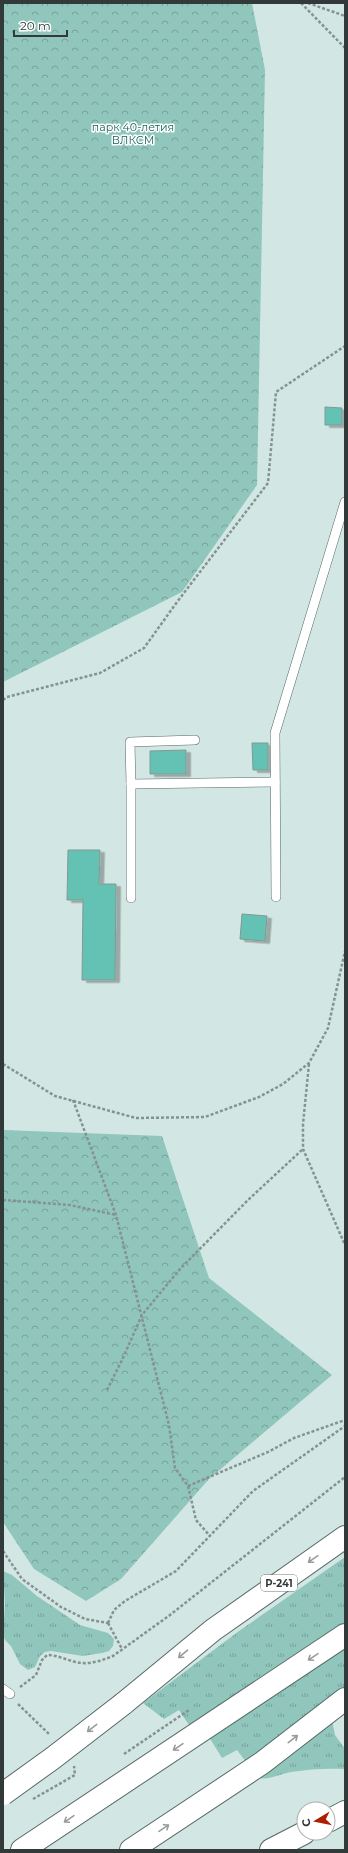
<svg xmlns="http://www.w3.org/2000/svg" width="348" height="1853" font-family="Montserrat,sans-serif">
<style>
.grass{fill:url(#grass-tufts)}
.forest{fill:url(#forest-crowns)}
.building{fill:#63c2b4;stroke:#839793;filter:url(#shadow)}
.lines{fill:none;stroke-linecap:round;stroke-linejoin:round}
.service-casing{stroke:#566865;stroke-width:10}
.secondary-casing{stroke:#566865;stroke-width:24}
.trunk-casing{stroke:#566865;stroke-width:24}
.path{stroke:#849390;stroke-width:2.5;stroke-dasharray:3 2;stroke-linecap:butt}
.service{stroke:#fff;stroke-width:9}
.secondary{stroke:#fff;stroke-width:22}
.trunk{stroke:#fff;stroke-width:22}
.trunk-bridge-casing{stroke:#566865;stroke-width:24;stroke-linecap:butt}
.trunk-bridge{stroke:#fff;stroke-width:22}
.oneway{stroke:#989c9c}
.labels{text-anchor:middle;stroke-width:3;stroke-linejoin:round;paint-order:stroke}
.shield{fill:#fff;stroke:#707574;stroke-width:1}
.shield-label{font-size:10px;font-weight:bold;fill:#323a39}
.park-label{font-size:11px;fill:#16645b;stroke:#fff}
</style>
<defs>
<pattern id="grass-tufts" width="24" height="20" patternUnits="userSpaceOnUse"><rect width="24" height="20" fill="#90c6bc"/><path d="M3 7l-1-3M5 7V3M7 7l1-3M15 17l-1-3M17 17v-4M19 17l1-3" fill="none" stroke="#76a29a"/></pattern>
<pattern id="forest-crowns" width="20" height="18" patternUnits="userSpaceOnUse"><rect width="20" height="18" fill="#90c6bc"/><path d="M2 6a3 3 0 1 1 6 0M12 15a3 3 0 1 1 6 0" fill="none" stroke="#76a29a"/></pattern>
<filter id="shadow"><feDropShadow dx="4.5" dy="2.5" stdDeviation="0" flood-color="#0004"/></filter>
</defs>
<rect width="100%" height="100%" fill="#d2e7e3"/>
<g class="grass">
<path d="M345,1557V1708L333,1720V1725L335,1735L345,1749V1769C327,1768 309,1769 291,1772C280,1774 270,1780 258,1778L237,1750L222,1758L209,1737L200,1742L179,1710L164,1719L143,1703L239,1631Z"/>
<polygon points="3,1571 12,1575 37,1596 80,1625 108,1633 114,1639 113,1646 109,1651 102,1653 83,1656 51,1651 45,1652 40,1656 35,1667 28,1670 20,1664 11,1646 5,1640 3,1634 5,1604"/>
</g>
<g class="forest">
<polygon points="3,3 252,3 265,70 257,485 182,592 3,682"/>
<polygon points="3,1130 162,1136 209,1278 332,1375 209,1479 121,1579 86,1601 34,1569 3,1522"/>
</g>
<g class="building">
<polygon points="325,407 342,408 342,425 325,425"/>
<polygon points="252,743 268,743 268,770 253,770"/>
<polygon points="186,750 186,774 150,774 150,751"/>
<polygon points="68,850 100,850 99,884 116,884 115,980 82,980 83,900 67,900"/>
<polygon points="242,914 267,916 265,941 240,939"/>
</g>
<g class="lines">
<g class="service-casing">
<g id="service">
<polyline points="131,784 130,742 195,740"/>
<polyline points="276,897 275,733 345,502"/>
<polyline points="131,898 131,784 275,782"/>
<polyline points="3,1689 10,1694"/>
</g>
</g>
<g class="secondary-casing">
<g id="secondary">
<polyline points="22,1850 345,1635"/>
<polyline points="131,1850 262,1763 345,1699"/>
</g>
</g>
<g class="trunk-casing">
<g id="trunk">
<polyline points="123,1704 213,1630 345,1537"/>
<polyline points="328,1821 345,1812"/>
<polyline points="271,1850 304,1833"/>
</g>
</g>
<g class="path">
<polyline points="301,3 345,48"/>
<polyline points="308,3 345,16"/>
<polyline points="3,700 7,697 100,673 144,648 177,602 268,483 276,392 345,346"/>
<polyline points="3,1064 55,1096 136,1118 205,1117 259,1097 283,1084 309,1063 328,1028 345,951"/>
<polyline points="309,1064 303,1124 303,1149 345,1245"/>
<polyline points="73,1100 116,1215 169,1425 175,1468 188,1486 196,1520 210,1536"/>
<polyline points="3,1200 70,1205 116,1215"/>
<polyline points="107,1390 122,1360 142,1315 180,1269 248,1200 303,1149"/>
<polyline points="188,1486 268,1452 294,1438 345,1420"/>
<polyline points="3,1551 22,1579 61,1607 85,1619 108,1623"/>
<polyline points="108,1623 114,1610 125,1601 176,1571 253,1491 345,1426"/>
<polyline points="108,1623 122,1649"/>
<path d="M20,1687L36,1675L42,1660L47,1655C59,1655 70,1662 82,1663C92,1664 103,1660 113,1656L170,1615L345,1477"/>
<polyline points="18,1704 50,1735"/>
<polyline points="124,1754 189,1710"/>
<polyline points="33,1799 75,1775 74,1766"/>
</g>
<use href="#service" class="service"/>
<use href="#secondary" class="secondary"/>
<use href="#trunk" class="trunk"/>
<g class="trunk-bridge-casing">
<polyline id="trunk-bridge" points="3,1794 53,1758 123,1704"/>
</g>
<use href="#trunk-bridge" class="trunk-bridge"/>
</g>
<defs><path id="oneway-shaft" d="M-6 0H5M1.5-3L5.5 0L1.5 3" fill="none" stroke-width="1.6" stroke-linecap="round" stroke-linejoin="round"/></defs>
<g class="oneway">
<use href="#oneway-shaft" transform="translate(313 1559) rotate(145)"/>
<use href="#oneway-shaft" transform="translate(183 1654) rotate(140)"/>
<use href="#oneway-shaft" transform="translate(313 1657) rotate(146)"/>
<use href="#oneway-shaft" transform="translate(92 1728) rotate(142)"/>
<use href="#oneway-shaft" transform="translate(293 1739) rotate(-38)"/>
<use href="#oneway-shaft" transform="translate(178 1747) rotate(146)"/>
<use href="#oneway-shaft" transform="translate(69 1819) rotate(146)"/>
<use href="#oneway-shaft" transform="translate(164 1828) rotate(-34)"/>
</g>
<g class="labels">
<rect class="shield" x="261" y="1575" width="36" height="16" rx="3"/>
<g class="shield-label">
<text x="279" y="1587">Р-241</text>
</g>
<g class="park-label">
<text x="133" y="131">парк 40-летия<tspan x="133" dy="13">ВЛКСМ</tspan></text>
</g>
</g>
<rect width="348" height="1853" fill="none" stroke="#323a39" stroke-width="8"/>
<g transform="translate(316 1821) rotate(260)"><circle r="19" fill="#ffffff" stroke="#adb0b0"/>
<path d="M0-3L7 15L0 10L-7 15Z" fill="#ad1f00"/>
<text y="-6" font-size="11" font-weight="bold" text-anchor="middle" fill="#323a39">С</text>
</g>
<path d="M14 30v6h53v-6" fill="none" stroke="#323a39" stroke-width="2"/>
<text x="20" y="30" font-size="12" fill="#323a39" stroke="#ffffff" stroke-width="3" paint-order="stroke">20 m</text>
</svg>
